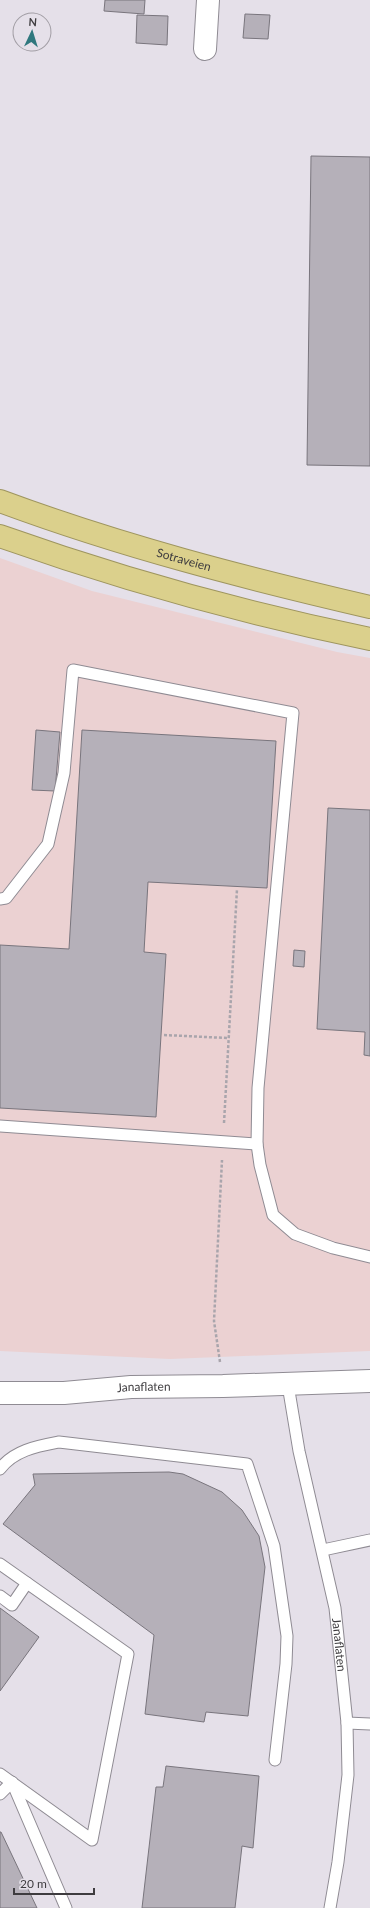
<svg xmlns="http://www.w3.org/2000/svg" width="370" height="1908" font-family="Lato,sans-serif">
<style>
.commercial{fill:#ebd1d2}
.building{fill:#b5b0b9;stroke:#79757d}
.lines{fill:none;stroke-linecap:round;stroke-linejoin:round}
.service-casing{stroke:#8f8b93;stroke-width:13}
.minor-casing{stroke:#8f8b93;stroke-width:24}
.tertiary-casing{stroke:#8f8b93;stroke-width:24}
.trunk-casing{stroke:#9e955f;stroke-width:24}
.path{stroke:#a9a5ac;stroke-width:2.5;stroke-dasharray:3 2;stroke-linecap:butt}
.service{stroke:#fff;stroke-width:11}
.minor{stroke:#fff;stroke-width:22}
.tertiary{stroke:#fff;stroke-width:22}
.trunk{stroke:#dbd08c;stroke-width:22}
.labels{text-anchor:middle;stroke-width:3.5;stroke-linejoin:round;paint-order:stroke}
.street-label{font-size:12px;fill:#3e3c3f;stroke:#e5e0e9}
</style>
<rect width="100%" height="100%" fill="#e5e0e9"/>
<polygon class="commercial" points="0,558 92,591 337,652 370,658 370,1351 170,1359 0,1351"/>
<g class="building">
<polygon points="105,0 145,0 144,14 104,11"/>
<polygon points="245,14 270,15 268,39 243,38"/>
<polygon points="137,15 168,16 167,45 136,43"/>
<polygon points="311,156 370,157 370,466 307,465"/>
<polygon points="36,730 60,732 55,791 32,790"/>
<polygon points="82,730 276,741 267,888 148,882 144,952 166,954 156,1117 0,1108 0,945 69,949"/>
<polygon points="328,808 370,810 370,1056 364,1055 365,1032 317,1029"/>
<polygon points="294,950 305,951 304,967 293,966"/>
<polygon points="169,1472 183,1474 222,1492 242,1510 259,1536 265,1567 248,1716 206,1712 204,1722 145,1714 154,1635 3,1524 35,1485 33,1474"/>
<polygon points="0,1608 39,1637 0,1691"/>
<polygon points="166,1766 259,1776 253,1848 242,1846 235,1908 142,1908 156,1787 163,1787"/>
<polygon points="0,1832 1,1832 37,1908 0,1908"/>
</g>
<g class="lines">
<g class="service-casing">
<g id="service">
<polyline points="0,899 6,898 48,844 64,773 73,670 293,713 258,1088 257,1144 260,1165 273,1215 295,1234 333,1248 370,1257"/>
<polyline points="0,1126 257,1144"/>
<path id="s1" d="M288,1385L299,1451L335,1608L347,1723L348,1775L338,1862L330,1908"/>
<path d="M0,1469C14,1450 38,1446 59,1442L247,1464L274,1546L287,1636L286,1664L275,1760"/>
<polyline points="323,1550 370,1540"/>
<polyline points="0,1564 128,1654 92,1840 0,1774"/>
<polyline points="0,1596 12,1605 27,1583"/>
<polyline points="347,1723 370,1724"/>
<polyline points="0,1794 12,1782 66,1908"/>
</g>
</g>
<g class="minor-casing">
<polyline id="minor" points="205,49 208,0"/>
</g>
<g class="tertiary-casing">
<g id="tertiary">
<path id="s2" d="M0,1393H64L131,1387L223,1386L370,1381"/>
</g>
</g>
<g class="trunk-casing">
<g id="trunk">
<path id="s3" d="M0,501C121,546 245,578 370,607"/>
<path d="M0,536C121,579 244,613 370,639"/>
</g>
</g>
<g class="path">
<polyline points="164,1035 227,1038"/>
<polyline points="224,1123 237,889"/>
<polyline points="220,1362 214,1321 222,1160"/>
</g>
<use href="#service" class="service"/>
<use href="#minor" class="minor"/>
<use href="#tertiary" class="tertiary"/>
<use href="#trunk" class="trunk"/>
</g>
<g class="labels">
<g class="street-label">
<text dy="4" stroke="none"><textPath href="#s3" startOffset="193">Sotraveien</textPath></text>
<text dy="4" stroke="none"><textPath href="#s2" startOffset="144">Janaflaten</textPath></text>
<text dy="4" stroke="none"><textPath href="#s1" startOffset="265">Janaflaten</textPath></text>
</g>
</g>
<g transform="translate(32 32) rotate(4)"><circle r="19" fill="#e5e0e9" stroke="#a29ea5"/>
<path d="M0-3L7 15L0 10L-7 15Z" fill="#2f787e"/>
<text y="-6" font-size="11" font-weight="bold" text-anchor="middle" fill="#3e3c3f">N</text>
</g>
<path d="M14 1888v6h80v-6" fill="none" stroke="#3e3c3f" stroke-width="2"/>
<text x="20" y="1888" font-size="12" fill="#3e3c3f" stroke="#e5e0e9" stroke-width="3" paint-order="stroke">20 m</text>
</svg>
